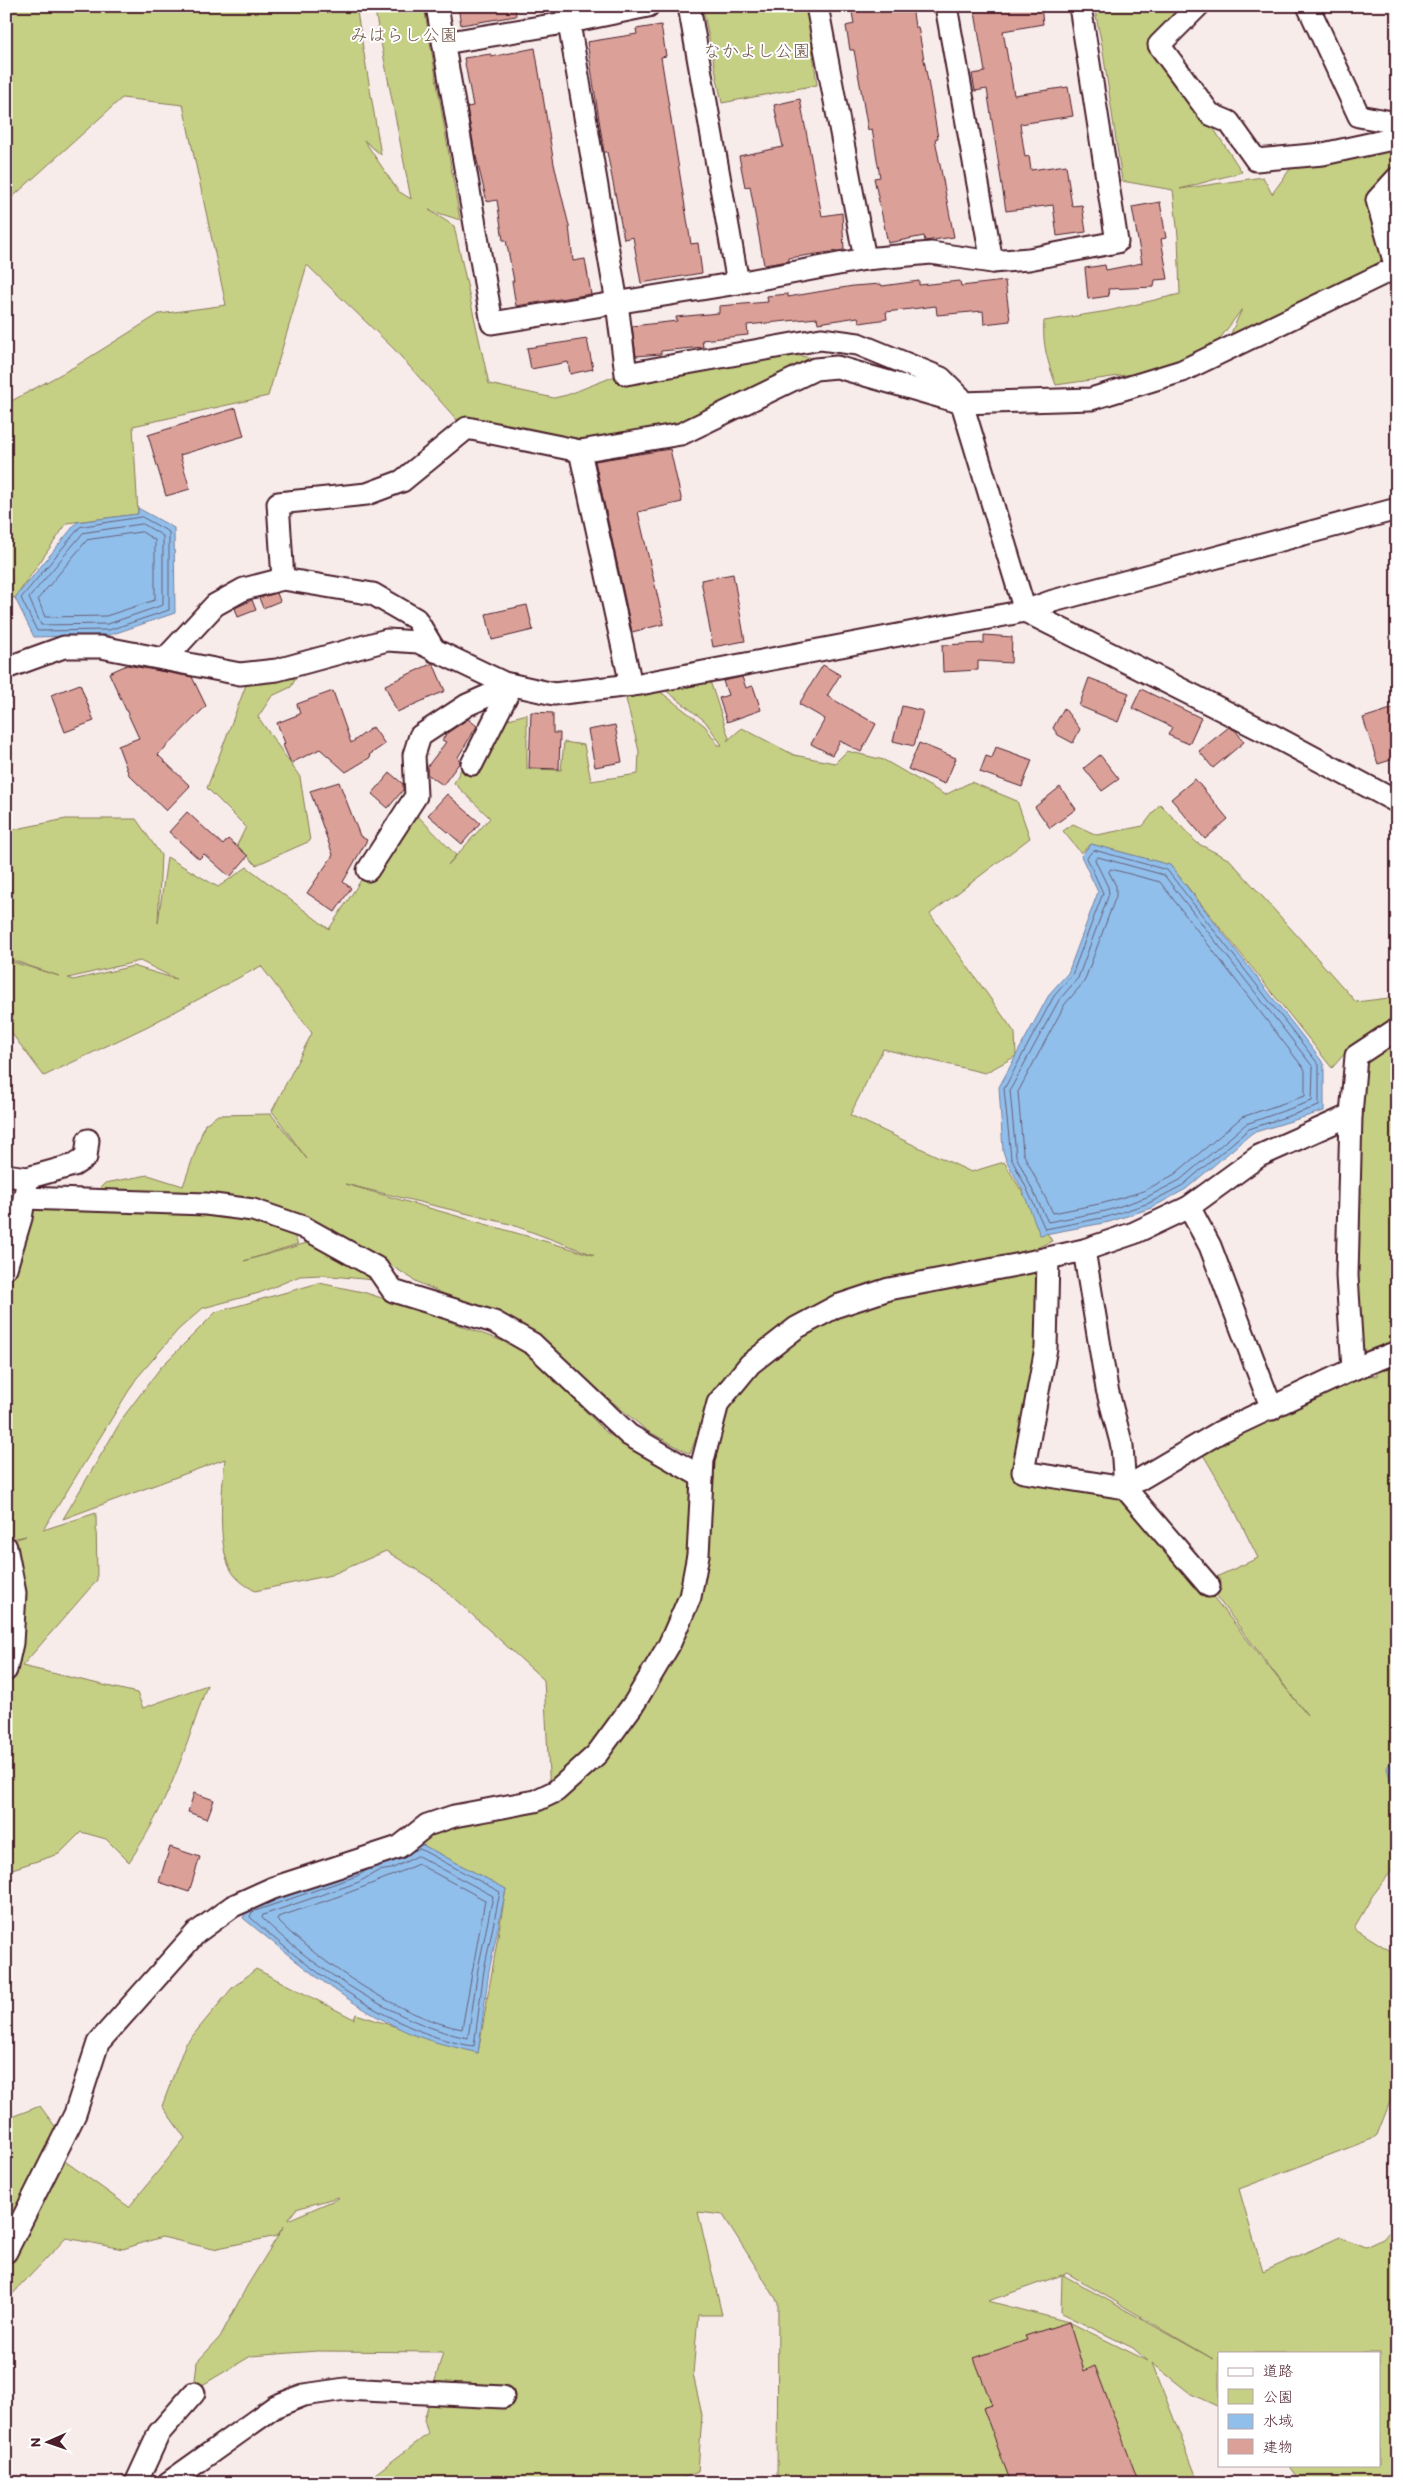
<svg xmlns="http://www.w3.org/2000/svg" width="1403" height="2489" font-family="Itim,'Klee One',sans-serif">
<rect width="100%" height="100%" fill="#f8eceb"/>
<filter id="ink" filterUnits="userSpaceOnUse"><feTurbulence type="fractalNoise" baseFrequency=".02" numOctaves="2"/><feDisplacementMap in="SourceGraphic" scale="10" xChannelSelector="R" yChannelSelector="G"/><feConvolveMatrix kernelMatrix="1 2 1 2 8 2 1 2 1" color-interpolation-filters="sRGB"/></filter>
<g filter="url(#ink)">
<g fill="#c5d084" stroke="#887858" fill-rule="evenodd">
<polygon points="6,6 356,6 381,155 364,140 398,191 411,199 374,6 424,6 460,220 429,210 454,226 489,384 554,398 567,395 623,373 792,355 815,358 789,381 674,431 568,440 488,422 457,420 394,349 307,265 268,396 133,426 138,514 67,523 15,598 6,597 6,404 74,367 159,314 226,305 183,105 122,98 6,203"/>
<polygon points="718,6 807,6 817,85 722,103 703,9"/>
<path d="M1094,6h92l-27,39 83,127 -62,17 83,-12 9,17 21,-29 104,-27v129l-174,84 19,-42 -38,51 -78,15 -70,10c-8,-22 -14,-41 -12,-64l64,-10 72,-17 -2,-58 -5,-46 -51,-9 -20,-136z"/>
<polygon points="296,678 291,687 272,696 258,717 300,777 310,841 256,865 237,845 246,827 207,788 246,685"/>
<path d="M709,678l20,60 -2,3 15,-13 52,27 41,8 12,-12 37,9 61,35 26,-13 46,19 13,37 -100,76 85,119 1,23 -31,17 -102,-24 -33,66 121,57 33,-10 48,79 -65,30 57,-5 -4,94 -25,120 105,14 79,85 108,136 -102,-133 53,-24 -30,-61 -26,-44 152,-78 24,1 -2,-3 -23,-4 3,-313 41,-27v328l-18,14 18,-8v501l-24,31 -19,33 43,27v129l-20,51 -5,4 -133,50 24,83 77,-35 25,10 18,-8 14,-16v260h-108l8,-7 -8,-11h90v-112h-160v54l-28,-13 -39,-31 47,120h-422l1,-181 -55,-87 -25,-3 24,103h-24l-5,59 9,41 -4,57 -26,11h-298l1,-9 53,-40 -4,-14 19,-68 -126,-1 -66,5 -57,34 3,-28 23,-25 27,-51 37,-60 -7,10 -64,13 -51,-12 -39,12 -57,-11 -60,63v-46l49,-101 74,53 56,-69 -23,-32 23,-61 47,-57 24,-19 98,50 2,-5 122,39 28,-164 -87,-46 35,-27 96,-23 -6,-113 -109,-99 -49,-30 -55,24 -76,16c-6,-4 -14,-8 -19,-14 -21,-21 -14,-89 -11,-118l-162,60 61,-103 37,-49 55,-55 103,-29 44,9 47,15 114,42 84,85 94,43 16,-74 101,-99 -63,40 -45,54 -21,56 -44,-24 -119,-100 -108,-47 -54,-34 -77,-26 10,21 -54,17 70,-20 54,30 6,9 -53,-5 -21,1 -41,17 -56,15 -25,22 -42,49 -93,151 53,-17 1,67 -75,86 115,27 6,15 64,-23c-22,65 -39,120 -78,177l-23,-23 -25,-7 -22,22 -53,17v-328l20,-7 -20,4v-272l18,-70 64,2 17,-17 43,-8 35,11 22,-62 13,-9 53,-1 36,45 -35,-48 40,-78 -51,-67 -113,60 -104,50 -38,-50v-66l53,16 -53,-18v-66c5,-12 0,-46 0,-61l60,-12h70l25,36 -3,68 9,-66 51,30 29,-20 82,62 80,-122 47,48 -8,10 42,-47 -36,-35 29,-57 44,-12v55l34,1 3,-28 20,3 7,36 47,-7 1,-23 -13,-52 28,-12 51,39 13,19h4l-17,-24 -41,-32zM140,961l36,18 -43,-13 -60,14 -5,-2zM345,1184l165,40 84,31h-1zM338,2197l1,1 -51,22 8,-11zM1067,2273l146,86 -150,-84zM1062,2275l-1,38 72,35 15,13 -79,-39 -81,-21z"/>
<polygon points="1160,804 1197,843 1230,860 1356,1002 1397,997 1397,1021 1347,1051 1332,1068 1170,865 1091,844 1081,853 1063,831 1073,824 1097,835 1143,826"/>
<polygon points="40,2106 57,2129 6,2249 6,2119"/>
</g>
<g fill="#91bfeb" stroke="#757f9e">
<polygon points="138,508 174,528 175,613 110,635 34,637 15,598 77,522 138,514"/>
<polygon points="1091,844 1170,865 1324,1064 1324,1111 1252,1133 1186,1189 1151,1208 1109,1222 1040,1235 1022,1189 1006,1160 1003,1151 999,1087 1050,993 1068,973 1098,892 1081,856"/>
<polygon points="1397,1751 1397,1787 1391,1782 1387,1768"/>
<path d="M419,1843l87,46 -17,82 -11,82c-21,-6 -45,-10 -66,-19 -63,-27 -116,-73 -169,-116l5,-10 107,-37z"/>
</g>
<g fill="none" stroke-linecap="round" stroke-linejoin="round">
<g stroke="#665f78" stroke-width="1">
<polygon points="142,517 169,532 169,610 109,630 37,631 21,598 80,527"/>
<polygon points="143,524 163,536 163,605 108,624 41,625 29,598 83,533"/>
<polygon points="142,532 155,540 155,600 106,616 45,617 38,599 87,540"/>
<polygon points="1094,850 1167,870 1319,1065 1319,1106 1249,1129 1183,1185 1149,1203 1107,1217 1045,1229 1026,1187 1011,1158 1004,1089 1054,996 1072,975 1103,893 1087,858"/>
<polygon points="1098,857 1164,875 1313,1067 1312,1101 1246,1124 1180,1180 1147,1197 1106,1211 1048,1222 1016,1156 1010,1090 1059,1000 1078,978 1109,894 1108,887 1095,860"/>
<polygon points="1111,869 1160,882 1305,1070 1305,1096 1242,1117 1175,1174 1144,1191 1104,1203 1053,1213 1023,1153 1018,1092 1065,1004 1084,982 1116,896 1116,886 1109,872"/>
<path d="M418,1856l75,40 -15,73 -10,69c-67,-12 -158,-72 -206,-120l1,-3 96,-33 19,-11 13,-2z"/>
<path d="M418,1864l67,36 -23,129c-60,-11 -142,-66 -185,-109l1,-3c48,-16 95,-32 140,-53z"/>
<path d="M369,1869l-12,7 -105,36 -2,5c54,50 150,120 224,129l10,-76 16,-78 -80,-43 -7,2"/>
</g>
</g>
<g fill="#dba199" stroke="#4a1f2b">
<polygon points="458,6 515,6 516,16 461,25"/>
<polygon points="851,6 912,6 915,27 918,27 930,92 938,138 935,139 954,237 925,241 924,236 888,243 874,178 880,177 872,129 868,130 854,50 850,50 846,26 854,24"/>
<polygon points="974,6 1041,6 1043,24 1003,31 1014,95 1068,87 1073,116 1020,124 1025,157 1029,156 1031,170 1066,165 1072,206 1082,205 1086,232 1057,236 1053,205 1006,211 987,89 975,91 972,74 985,72"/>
<polygon points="661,25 666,56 661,57 691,244 698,243 702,273 641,283 633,237 624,239 607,152 604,152 587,42 637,34 636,29"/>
<polygon points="535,48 554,164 569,226 573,261 585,259 591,294 516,306 512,281 514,281 506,240 503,240 497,200 487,202 474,148 467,107 473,106 464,58 491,54 491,57"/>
<polygon points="800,99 822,216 842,213 844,250 789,258 789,261 764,265 750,186 745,187 739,156 783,147 774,105"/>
<polygon points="1160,202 1166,238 1161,239 1168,279 1155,280 1154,287 1108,289 1109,296 1088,299 1085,268 1105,265 1106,270 1142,263 1132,207"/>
<polygon points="919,281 919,285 960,281 961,286 1005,281 1010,321 984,324 983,311 937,315 936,306 886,312 887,319 860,323 858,317 818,323 817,318 747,325 748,335 702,340 703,347 661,351 661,354 636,356 632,326 677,321 676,317 719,313 719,306 768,302 767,296 788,294 788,297 853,286 881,284 882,286"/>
<polygon points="587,339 593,369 570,374 568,362 531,369 527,348"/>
<polygon points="236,408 244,436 180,455 190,489 166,496 148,435"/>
<polygon points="670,449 682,502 638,512 664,624 632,632 595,461"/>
<polygon points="733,574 745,641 713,647 701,580"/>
<polygon points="277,593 280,601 263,608 259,598"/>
<polygon points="252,600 256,610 238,617 235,608"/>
<polygon points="527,605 533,630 492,640 486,614"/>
<polygon points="984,635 1012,637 1011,663 978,661 978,670 943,672 942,645 984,643"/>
<polygon points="433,663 445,691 397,712 385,685"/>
<polygon points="127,665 192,677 206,706 158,755 190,786 166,811 129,775 118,746 139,738 109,673"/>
<polygon points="823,665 840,675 827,696 876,724 861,752 840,741 832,755 811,744 825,719 799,704"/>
<polygon points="742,677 746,688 753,686 761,710 727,722 719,698 728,695 723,681"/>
<polygon points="1089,678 1129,693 1118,722 1079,706"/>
<polygon points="80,684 94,721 65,732 51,695"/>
<polygon points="1141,689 1201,718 1189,744 1168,735 1172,727 1132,708"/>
<polygon points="333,691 351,743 373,727 385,744 369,755 371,757 346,772 320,749 291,763 283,745 285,743 277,723 300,714 297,704"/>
<polygon points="902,706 923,711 914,746 893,741"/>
<polygon points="1397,707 1397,758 1378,764 1363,718"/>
<polygon points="1064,708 1080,729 1073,743 1058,735 1053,728"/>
<polygon points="531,712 553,713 553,733 560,733 559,769 529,768"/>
<polygon points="468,719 477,726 458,757 460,762 443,785 427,774 427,767 446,742 442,740 447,733"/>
<polygon points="615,725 622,762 595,767 588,730"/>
<polygon points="1229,727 1236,731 1244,742 1213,768 1199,751"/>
<polygon points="919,743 956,758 945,784 908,769"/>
<polygon points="996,747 1032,760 1022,787 980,772 986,756 992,758"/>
<polygon points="1100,755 1119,779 1102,791 1084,768"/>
<polygon points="390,773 403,784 403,790 388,808 372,794"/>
<polygon points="1195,779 1228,819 1205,839 1171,799"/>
<polygon points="339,782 360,836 367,840 343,882 351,888 335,912 307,893 333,855 310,791"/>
<polygon points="1060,787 1076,809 1050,828 1035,807"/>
<polygon points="447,794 480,823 462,844 428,815"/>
<polygon points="187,812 223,845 228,839 248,856 230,877 204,854 199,859 169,832"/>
<polygon points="194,1793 214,1800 207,1819 188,1812"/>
<polygon points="170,1847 200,1857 189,1892 159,1882"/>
<polygon points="1069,2322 1084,2371 1095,2366 1139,2483 1011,2483 983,2408 992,2405 974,2358 1027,2340 1025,2336"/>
</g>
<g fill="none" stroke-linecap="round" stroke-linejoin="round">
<defs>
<g id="minor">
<polyline points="437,6 492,323 738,283 865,259 931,253 992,262 1029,259 1117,242 1080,6"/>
<polyline points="566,6 617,303 626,374 821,339 858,344 941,378 960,397 1025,611 1270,734 1397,802"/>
<polyline points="689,6 738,283"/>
<polyline points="817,6 865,259"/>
<polyline points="946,6 992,262"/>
<polyline points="1198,6 1159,45 1210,114 1229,122 1256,160 1323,154 1397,138"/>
<polyline points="1308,6 1359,116 1397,123"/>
<polyline points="444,43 570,22 648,6"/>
<polyline points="1396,268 1377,200 1397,178"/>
<polyline points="580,451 631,685"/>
<polyline points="435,651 416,619 373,594 283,579 278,503 367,494 402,481 467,428 580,451 681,434 815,369 837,367 962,403 1091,399 1182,371 1397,267"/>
<polyline points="165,659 215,605 244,589 283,579"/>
<polyline points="6,668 64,647 101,647 240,674 277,670 387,640 418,642 504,683 554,694 640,684 1025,611 1053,601 1397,509"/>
<polyline points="472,764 512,685"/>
<polyline points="368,870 416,796 414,755 420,736 467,705 512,685"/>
<polyline points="6,1175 27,1178 74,1165 86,1157 88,1140"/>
<polyline points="24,1198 206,1204 253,1210 303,1227 377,1268 393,1291 494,1322 533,1344 629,1435 702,1477"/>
<polyline points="1189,1207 1210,1246 1272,1409"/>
<polyline points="1084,1250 1107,1389 1122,1446 1125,1488 1209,1586"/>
<polyline points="1048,1258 1046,1348 1023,1472 1125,1488 1220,1432 1353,1369 1347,1276 1351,1115 1356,1056 1397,1029"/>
<polyline points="6,1268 21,1218 27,1183"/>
<polyline points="1353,1369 1397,1352"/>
<polyline points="6,1547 15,1593 12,1643 6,1670"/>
<polyline points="6,2252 75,2114 98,2043 196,1933 233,1906 273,1888 399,1847 427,1825 454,1816 535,1801 556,1791 597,1754 635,1702 669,1645 690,1597 698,1555 703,1460 718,1403 750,1364 796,1328 837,1306 889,1289 1021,1264 1084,1250 1134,1233 1189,1207 1259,1156 1351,1115"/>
<polyline points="136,2483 159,2433 194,2393"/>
<polyline points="168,2483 276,2406 304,2395 345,2389 503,2397"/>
</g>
</defs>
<use href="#minor" stroke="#4a1f2b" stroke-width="25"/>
<use href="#minor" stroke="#fff" stroke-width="21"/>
</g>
</g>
<g text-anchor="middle" stroke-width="4" stroke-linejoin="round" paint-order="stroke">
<g font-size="18" fill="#6f5446" stroke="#fff">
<text x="404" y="41">みはらし公園</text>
<text x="757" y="57">なかよし公園</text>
</g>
</g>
<rect width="1403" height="2489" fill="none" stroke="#fff" stroke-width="25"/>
<rect x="12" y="12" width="1378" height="2464" fill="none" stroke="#4a1f2b" stroke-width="2" filter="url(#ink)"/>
<rect x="1218" y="2352" width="162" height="115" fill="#ffffff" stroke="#b7a5aa"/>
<rect x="1228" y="2368" width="25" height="8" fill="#ffffff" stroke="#b7a5aa"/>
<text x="1263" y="2376" font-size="15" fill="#4a1f2b">道路</text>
<rect x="1228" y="2389" width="25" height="15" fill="#c5d084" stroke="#b7a5aa"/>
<text x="1263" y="2402" font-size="15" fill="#4a1f2b">公園</text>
<rect x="1228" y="2414" width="25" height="15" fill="#91bfeb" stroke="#b7a5aa"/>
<text x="1263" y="2426" font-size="15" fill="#4a1f2b">水域</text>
<rect x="1228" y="2439" width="25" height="15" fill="#dba199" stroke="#b7a5aa"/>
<text x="1263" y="2452" font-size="15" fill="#4a1f2b">建物</text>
<g transform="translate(48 2442) rotate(268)" stroke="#ffffff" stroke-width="4" paint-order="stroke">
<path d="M0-4L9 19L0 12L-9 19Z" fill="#4a1f2b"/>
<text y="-8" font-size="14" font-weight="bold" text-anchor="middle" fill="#4a1f2b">N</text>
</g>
</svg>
